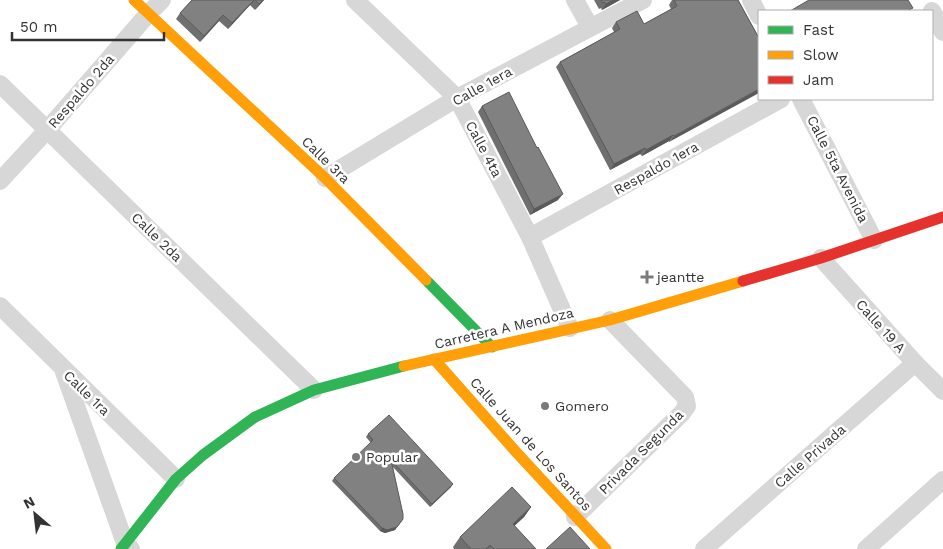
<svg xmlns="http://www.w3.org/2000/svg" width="943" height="549" font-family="'Work Sans',sans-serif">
<rect width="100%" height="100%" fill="#fff"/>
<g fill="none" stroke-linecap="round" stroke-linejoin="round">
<g stroke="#d7d7d7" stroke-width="18">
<polyline points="355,0 457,98 530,237 570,328"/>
<polyline points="575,0 590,27"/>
<polyline points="751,0 759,16"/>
<polyline points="932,11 943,32"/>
<polyline points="0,84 314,390"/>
<polyline points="801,99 874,240"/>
<polyline points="325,178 457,98 643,0"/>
<polyline points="0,181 48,129 148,14 162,0"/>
<polyline points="530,237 781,99"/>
<polyline points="821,258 915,363 943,391"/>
<polyline points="0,306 176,479"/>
<polyline points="64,372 125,543 131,549"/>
<polyline points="575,517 682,413 687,406 685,397 610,320"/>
<polyline points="704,549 915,363"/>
<polyline points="866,549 943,480"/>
</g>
<g stroke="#30b455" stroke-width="11">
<polyline points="426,280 492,347"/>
<polyline points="121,549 176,479 203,455 255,417 314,390 404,366"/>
</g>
<g stroke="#ff9f0a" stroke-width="11">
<polyline points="134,0 325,178 426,280"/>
<polyline points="434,359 517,453 606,549"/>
<polyline points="404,366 610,320 743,281"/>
</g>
<polyline stroke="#e5322d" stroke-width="11" points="743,281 821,258 943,217"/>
</g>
<g fill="#6f6f6f">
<polygon points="192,0 264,0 255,10 250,5 228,29 219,21 200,42 176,19 180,13"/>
<polygon points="594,0 620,0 602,10 601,8 599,9"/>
<polygon points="672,0 738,0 759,38 669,142 669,141 642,156 640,154 610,170 556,67 560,62 614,32 612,28 616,22 644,24 671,9 669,5"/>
<polygon points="482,106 537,148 558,200 530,215 478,112"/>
<polygon points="368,434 451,487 430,507 393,467 403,519 395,530 385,533 380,531 332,481 334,478 371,443 366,437"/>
<polygon points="531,507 524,517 514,526 536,549 454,549 453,547 460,537"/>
</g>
<g fill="#5a5a5a">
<polygon points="254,0 250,5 228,29 232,23"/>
<polygon points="263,0 264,0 255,10 259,4"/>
<polygon points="613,0 620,0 602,10 606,4"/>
<polygon points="223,15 219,21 200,42 204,36"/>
<polygon points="759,89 759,93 669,142 674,136"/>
<polygon points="673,135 669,141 642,156 646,150"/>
<polygon points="645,148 640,154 610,170 614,164"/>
<polygon points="563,194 558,200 530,215 534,209"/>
<polygon points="453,484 451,487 430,507 432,504"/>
<polygon points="531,507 524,517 506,534 513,524"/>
<polygon points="397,527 395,530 385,533 380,531 382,528"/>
</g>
<g fill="#818181" stroke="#5a5a5a">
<polygon points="192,0 254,0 232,23 223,15 204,36 180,13"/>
<polygon points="255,0 263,0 259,4"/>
<polygon points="601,0 613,0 606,4 605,2 603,3"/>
<polygon points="674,0 738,0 759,38 759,89 674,136 673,135 646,150 645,148 614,164 560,62 620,29 616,22 637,11 644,24 677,6"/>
<polygon points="809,0 908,0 913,8 907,11 790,11"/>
<polygon points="509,92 537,148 538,147 563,194 534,209 482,106"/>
<polygon points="389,415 453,484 432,504 391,460 403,514 403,519 397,527 387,530 382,528 334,478 373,440 368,434"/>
<polygon points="512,487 531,507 513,524 536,549 494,549 490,545 486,549 471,549 460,537"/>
<polygon points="570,527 590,549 546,549"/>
</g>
<g fill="#7a7a7a" stroke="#fff" stroke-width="2">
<path d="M644.5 269.5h5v5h5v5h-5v5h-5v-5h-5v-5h5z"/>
<circle cx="545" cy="406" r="5"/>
<circle cx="356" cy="457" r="5"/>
</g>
<g text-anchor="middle" stroke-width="5" stroke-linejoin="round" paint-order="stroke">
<g font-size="14" fill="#333" stroke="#fff">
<text transform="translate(482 86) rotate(-29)" y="5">Calle 1era</text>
<text transform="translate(81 91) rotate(-49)" y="5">Respaldo 2da</text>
<text transform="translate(484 149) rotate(62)" y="5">Calle 4ta</text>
<text transform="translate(326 160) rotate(44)" y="5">Calle 3ra</text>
<text transform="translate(656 168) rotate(-29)" y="5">Respaldo 1era</text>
<text transform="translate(838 169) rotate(63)" y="5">Calle 5ta Avenida</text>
<text transform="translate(157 237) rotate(44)" y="5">Calle 2da</text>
<text transform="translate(881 326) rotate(48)" y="5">Calle 19 A</text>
<text transform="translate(504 328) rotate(-13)" y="5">Carretera A Mendoza</text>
<text transform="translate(87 393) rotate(44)" y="5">Calle 1ra</text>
<text transform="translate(531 444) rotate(48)" y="5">Calle Juan de Los Santos</text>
<text transform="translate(641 452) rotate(-45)" y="5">Privada Segunda</text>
<text transform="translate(810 456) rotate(-41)" y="5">Calle Privada</text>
</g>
<g font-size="14" fill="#333" stroke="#fff" text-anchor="start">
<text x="657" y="282">jeantte</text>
<text x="555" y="411">Gomero</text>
<text x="366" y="462">Popular</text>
</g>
</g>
<rect x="758" y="10" width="175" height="90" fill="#ffffff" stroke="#adadad"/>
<rect x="768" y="26" width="25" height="8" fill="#30b455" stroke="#adadad"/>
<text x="803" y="35" font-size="15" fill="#333333">Fast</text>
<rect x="768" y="51" width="25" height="8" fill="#ff9f0a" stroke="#adadad"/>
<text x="803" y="60" font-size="15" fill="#333333">Slow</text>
<rect x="768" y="76" width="25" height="8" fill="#e5322d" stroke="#adadad"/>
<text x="803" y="85" font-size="15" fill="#333333">Jam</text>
<g transform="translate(35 514) rotate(332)" stroke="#ffffff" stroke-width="4" paint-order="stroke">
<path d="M0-4L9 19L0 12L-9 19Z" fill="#333333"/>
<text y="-8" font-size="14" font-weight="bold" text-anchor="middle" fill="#333333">N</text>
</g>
<path d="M12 32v8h152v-8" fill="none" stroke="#333333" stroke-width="2.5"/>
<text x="20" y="32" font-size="15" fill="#333333" stroke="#ffffff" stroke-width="4" paint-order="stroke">50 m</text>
</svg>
